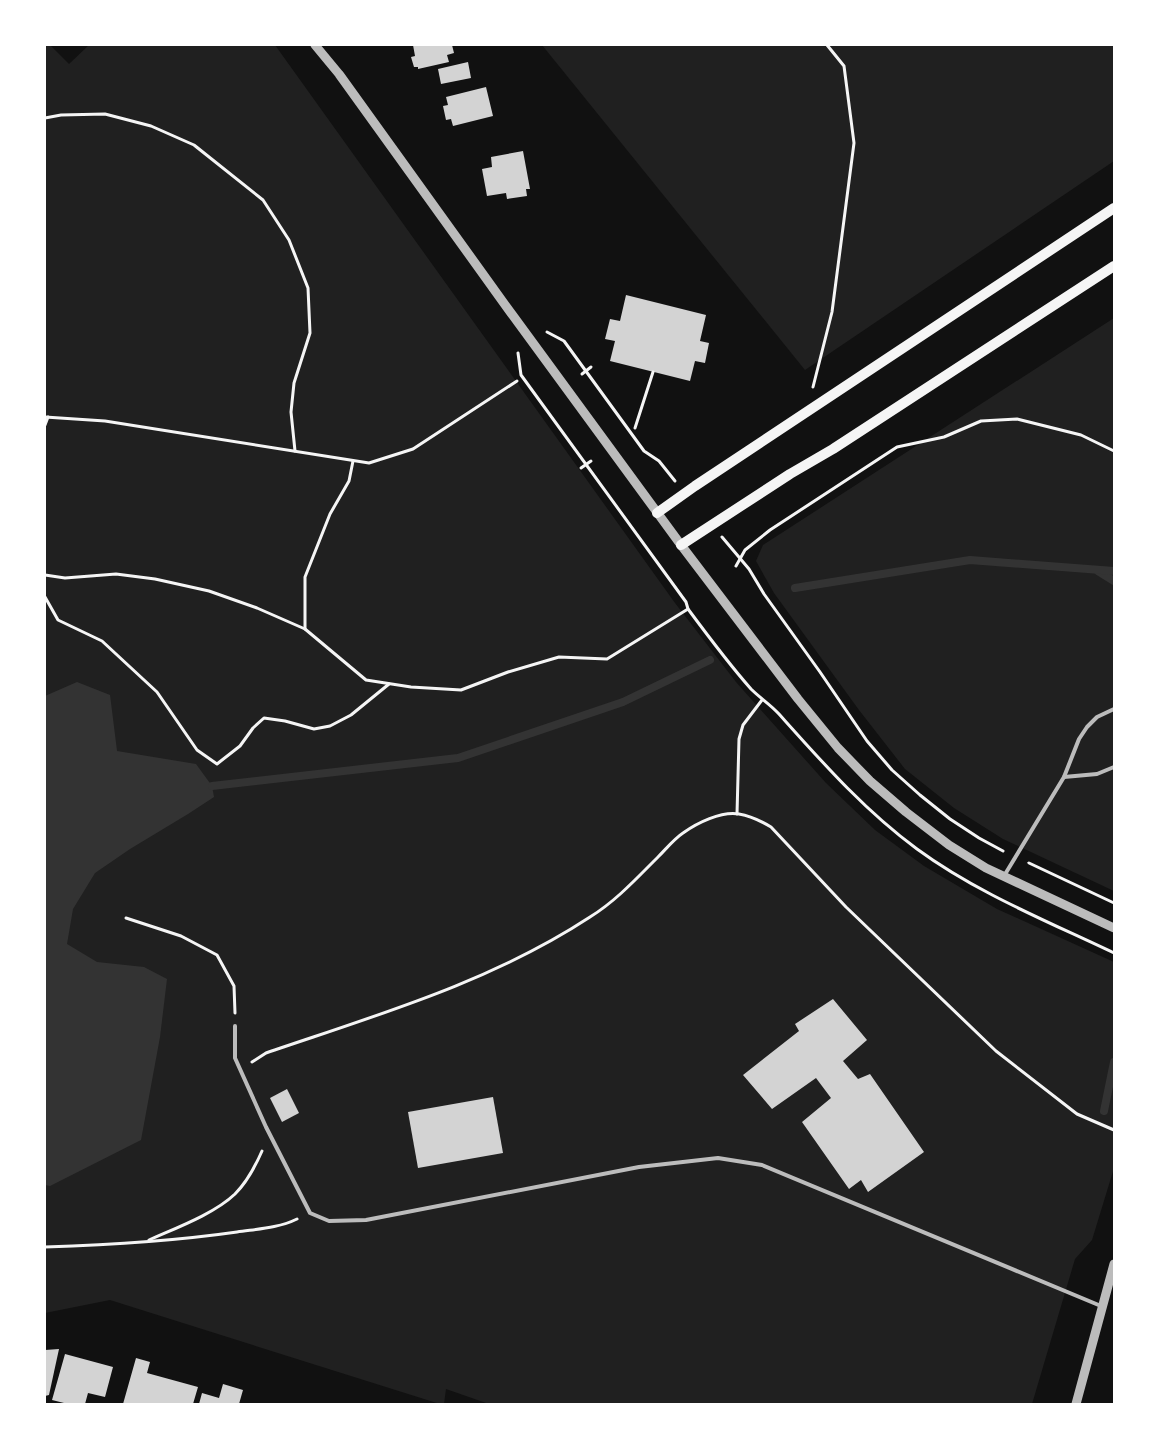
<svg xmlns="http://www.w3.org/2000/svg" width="1159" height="1449" font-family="Karla,sans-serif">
<rect width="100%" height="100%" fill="#111"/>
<g fill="#202020">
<polygon points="45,45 50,45 69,64 89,45 275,45 675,603 736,682 826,783 875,830 924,866 997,909 1114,962 1114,1168 1092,1240 1075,1259 1032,1404 489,1404 446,1389 444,1404 440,1404 110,1300 45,1313"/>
<polygon points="542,45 1114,45 1114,161 805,370"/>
<polygon points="1114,318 1114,891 1003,839 954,808 905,769 859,710 774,593 756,561 763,545"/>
</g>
<polygon fill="#333" points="77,682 110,695 117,751 196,764 212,786 214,797 188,814 130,849 95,873 73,909 67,944 97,962 144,967 167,979 160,1037 141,1140 50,1186 45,1185 45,696"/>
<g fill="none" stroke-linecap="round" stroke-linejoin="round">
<g stroke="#333" stroke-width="8">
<polyline points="1098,571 1114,581"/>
<polyline points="795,588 970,560 1114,571"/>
<polyline points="212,786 458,758 623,702 710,660"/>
<polyline points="1104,1111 1114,1062"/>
</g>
</g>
<g fill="#d3d3d3">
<polygon points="413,45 452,45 454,53 447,55 449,62 418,69 418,67 414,67 411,57 415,56"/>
<polygon points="468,62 471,78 441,84 438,69"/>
<polygon points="486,87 493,116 453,126 451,119 446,120 443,106 448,105 446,97"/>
<polygon points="523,151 530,189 526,189 527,196 507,199 506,193 487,196 482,169 492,167 491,157"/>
<polygon points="626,295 706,315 700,341 709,343 705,363 695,361 690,381 610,361 615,341 605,339 610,319 620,321"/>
<polygon points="833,999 867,1040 843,1061 858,1079 870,1074 924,1152 868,1192 861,1180 849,1189 802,1122 831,1098 816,1078 772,1109 743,1075 799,1031 795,1024"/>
<polygon points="287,1089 299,1113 282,1122 270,1098"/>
<polygon points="493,1097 503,1153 418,1168 408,1112"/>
<polygon points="59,1349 49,1395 45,1396 45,1350"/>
<polygon points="65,1354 113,1367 105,1397 88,1393 85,1404 68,1404 52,1400"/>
<polygon points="136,1358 150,1362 147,1373 198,1387 193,1404 123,1404"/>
<polygon points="223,1384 243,1390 239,1404 199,1404 202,1393 219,1398"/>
</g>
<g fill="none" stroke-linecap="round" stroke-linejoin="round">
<g stroke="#f5f5f5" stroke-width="3">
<polyline points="45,118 61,115 105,114 151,126 194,145 263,200 289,240 308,288 310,333 294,383 291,412 295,451"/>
<polyline points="547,332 564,341 644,451 659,461 675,481"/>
<path d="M518,353l3,22 165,227 2,7c20,27 40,54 63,80 9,9 20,16 28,25 43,48 85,96 138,135 60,44 130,72 197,104"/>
<polyline points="582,374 591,367"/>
<polyline points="813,387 832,312 854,143 844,66 827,45"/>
<polyline points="45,417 105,421 369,463 413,449 517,381"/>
<polyline points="45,425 48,417"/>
<polyline points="635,428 653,372"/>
<polyline points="581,468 591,461"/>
<polyline points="722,537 749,569 764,594 820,672 867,741 892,770 920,795 950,819 979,838 1003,851"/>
<polyline points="736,566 745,550 770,530 897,447 944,437 981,421 1017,419 1081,435 1114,451"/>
<polyline points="45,575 65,578 116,574 155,579 209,591 257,608 305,629 366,680 411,687 461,690 508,672 559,657 607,659 688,609"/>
<polyline points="45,597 58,620 102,641 157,692 197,750 217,764 240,746 253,728 264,718 285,721 314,729 330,726 351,715 389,684"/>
<polyline points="305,629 305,577 330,514 349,481 353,461"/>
<polyline points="737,814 739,739 743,725 762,700"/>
<polyline points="1029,863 1114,903"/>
<polyline points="126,918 181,936 217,955 234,986 235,1013"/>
<path d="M252,1062l14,-9c111,-38 225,-71 324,-136 26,-16 47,-39 68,-60 8,-8 16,-18 25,-24 14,-10 38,-22 56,-19 12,2 22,7 32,13l75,80 150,144 81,63 37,16"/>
<path d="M149,1240c27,-12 65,-26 86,-46 12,-12 20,-27 27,-43"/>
<path d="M45,1247c64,-2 129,-6 192,-15 20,-3 42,-4 60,-13"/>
</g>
<g stroke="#bcbcbc" stroke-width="4">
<polyline points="1064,777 1097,774 1114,767"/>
<polyline points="1004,876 1064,777 1079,739 1087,727 1097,717 1114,709"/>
<polyline points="235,1026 235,1058 266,1127 310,1213 329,1221 366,1220 639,1167 718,1158 762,1165 1101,1306"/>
</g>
<g stroke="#bcbcbc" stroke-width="9">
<polyline points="315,45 339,74 511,313 681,545 798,699 838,748 870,781 906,812 949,845 986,868 1114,928"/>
<polyline points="1076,1404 1114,1264"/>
</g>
<g stroke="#f5f5f5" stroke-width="10">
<polyline points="657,513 695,486 1114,208"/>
<polyline points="681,545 790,474 833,449 1114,266"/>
</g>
</g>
<rect width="1159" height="1449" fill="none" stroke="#ffffff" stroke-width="92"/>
</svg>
